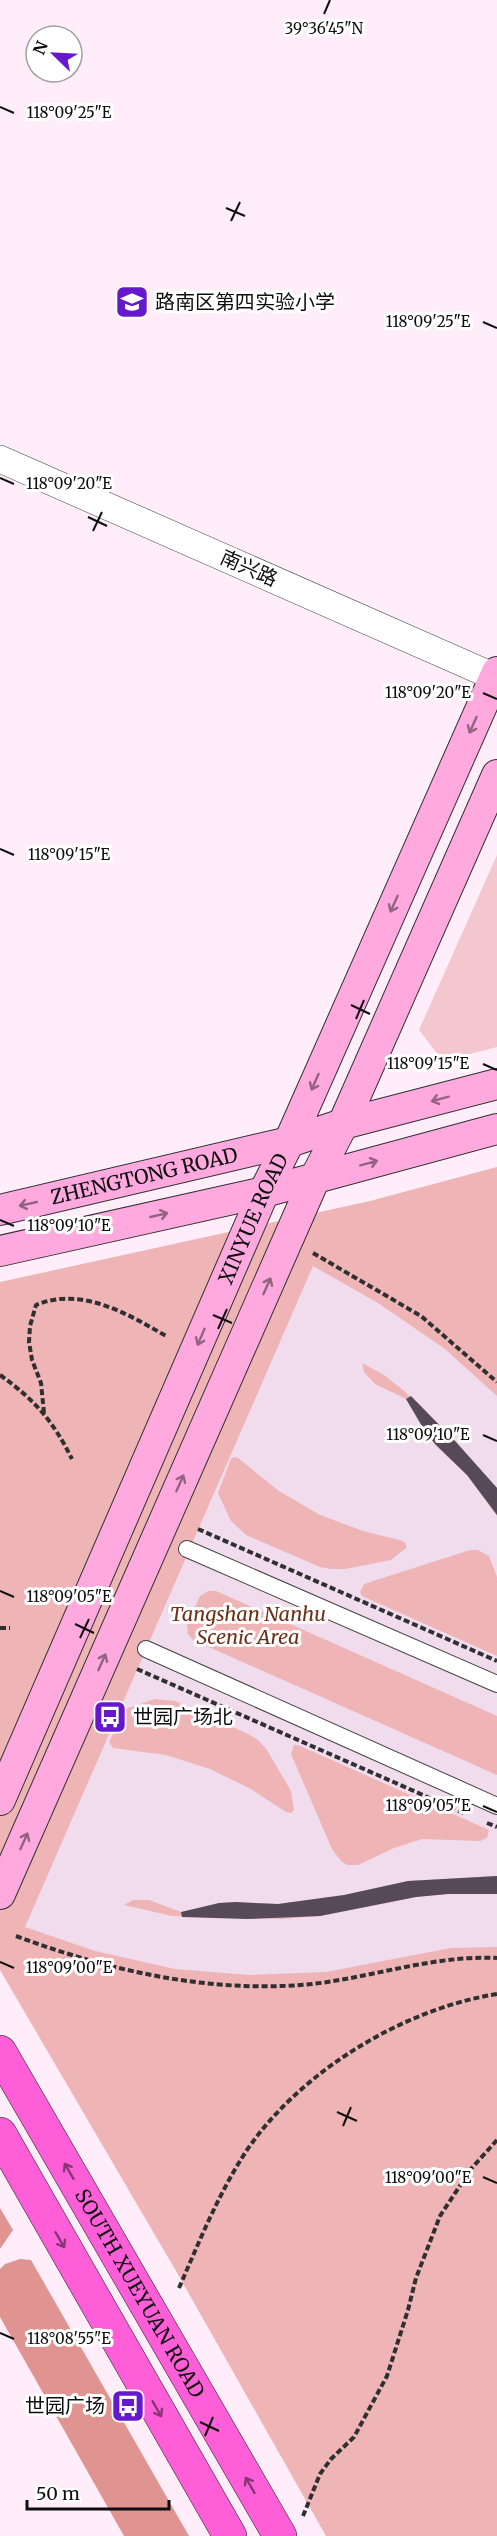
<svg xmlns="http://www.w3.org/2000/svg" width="497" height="2536" font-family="Merriweather,'Noto Sans SC',serif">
<rect width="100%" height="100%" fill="#ffeefa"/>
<polygon fill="#eeb4b6" points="497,1167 497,2536 326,2536 176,2271 0,1970 0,1282 370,1201"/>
<g fill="#e09491">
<polygon points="0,2208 13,2230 0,2249"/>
<polygon points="20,2259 31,2260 189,2536 124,2536 0,2317 0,2269 5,2264"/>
</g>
<polygon fill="#f4c6ce" points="497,855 497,1047 443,1061 419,1030"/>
<path fill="#f0dcec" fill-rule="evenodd" d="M313,1266l65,37 67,46 52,47v92l-41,-46 -53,-52 -19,-15 -22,-12 2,9 11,12 31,15 29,46 32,30 30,41v61l-8,-21 -11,-6h-8l-106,34 -4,8 2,4 135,60v60l-281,-125h-8l-8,5 -13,29 1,9 5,6 304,135v101l-89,5 -64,14 -66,9 -43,-2 -54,10 -32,-12h-16l-9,5 48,11 110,3 38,-3 96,-19 32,-3h49v53l-46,1 -125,24 -77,3 -74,-6 -80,-18 -70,-24zM234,1457l4,1 41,33 41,24 43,16 40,10 3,3v4l-15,12 -46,9h-14l-11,-2 -74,-32 -15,-14 -13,-28 13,-34zM155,1699l20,2 73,33 10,6 9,10 24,41 3,19 -3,3 -5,-1 -35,-23 -41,-20 -44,-14 -53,-7 -4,-6 16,-33zM294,1745h4l191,85 -2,8 -7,3 -58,-2 -28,9 -36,17h-10l-6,-3 -10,-13 -41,-95z"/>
<g fill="#564958">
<polygon points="411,1396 456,1442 497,1488 497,1515 467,1475 436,1445 426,1433 406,1399"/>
<polygon points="497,1876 497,1894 448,1894 416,1897 320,1916 247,1919 182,1917 181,1912 219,1903 235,1902 278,1904 344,1895 408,1881"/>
</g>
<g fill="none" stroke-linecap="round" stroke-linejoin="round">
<defs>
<g id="pedestrian">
<polyline points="187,1549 497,1684"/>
<polyline points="146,1649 497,1806"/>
</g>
<polyline id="tertiary" points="0,459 497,678"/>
<g id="secondary">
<path id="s1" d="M0,1210l289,-68 54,-18 154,-40"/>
<polyline points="0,1251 264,1192 497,1129"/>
<path id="s2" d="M0,1800l264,-608 25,-50 208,-470"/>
<polyline points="0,1894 315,1178 343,1124 497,775"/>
</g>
<g id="primary">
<path id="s3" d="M0,2052l280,484"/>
<polyline points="0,2134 230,2536"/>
</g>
</defs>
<use href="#pedestrian" stroke="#414141" stroke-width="18"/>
<use href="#tertiary" stroke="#414141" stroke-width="28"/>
<use href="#secondary" stroke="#303030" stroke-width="32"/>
<use href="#primary" stroke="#1f1f1f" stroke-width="34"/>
<g stroke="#303030" stroke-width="4" stroke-dasharray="6 3" stroke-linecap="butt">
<polyline points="313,1253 421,1316 497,1382"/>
<path d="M0,1375c35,25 53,46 72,84"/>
<path d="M44,1413l-3,-30 -9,-23 -3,-18 1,-16 6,-21c45,-19 92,9 130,31"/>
<polyline points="198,1529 497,1661"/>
<polyline points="0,1628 10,1628"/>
<polyline points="137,1669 466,1814"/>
<polyline points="487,1823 497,1827"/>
<path d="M16,1936c94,35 195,58 296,48 62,-7 122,-29 185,-26"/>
<path d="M179,2288c20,-46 39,-93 66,-135 53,-80 157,-144 252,-159"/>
<polyline points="303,2516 320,2474 331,2459 354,2437 387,2376 408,2310 416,2278 440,2216 471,2169 497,2140"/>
</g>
<use href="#pedestrian" stroke="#fff" stroke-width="16"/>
<use href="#tertiary" stroke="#fff" stroke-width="27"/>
<use href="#secondary" stroke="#ffa9df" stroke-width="30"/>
<use href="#primary" stroke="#ff5ed9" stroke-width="33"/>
</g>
<defs><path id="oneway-shaft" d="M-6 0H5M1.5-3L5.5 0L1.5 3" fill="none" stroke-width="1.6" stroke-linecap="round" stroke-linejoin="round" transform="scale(1.5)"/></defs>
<g stroke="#936381">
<use href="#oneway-shaft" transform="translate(473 725) rotate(114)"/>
<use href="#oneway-shaft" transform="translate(394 904) rotate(114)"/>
<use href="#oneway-shaft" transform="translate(315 1082) rotate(114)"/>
<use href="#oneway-shaft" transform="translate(440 1099) rotate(165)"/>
<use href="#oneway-shaft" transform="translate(369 1163) rotate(-15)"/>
<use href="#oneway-shaft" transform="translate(28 1204) rotate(167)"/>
<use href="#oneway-shaft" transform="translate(159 1215) rotate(-13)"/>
<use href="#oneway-shaft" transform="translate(267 1286) rotate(-66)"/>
<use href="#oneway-shaft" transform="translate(201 1337) rotate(113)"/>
<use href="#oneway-shaft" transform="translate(180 1483) rotate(-66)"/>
<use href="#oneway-shaft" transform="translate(102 1662) rotate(-66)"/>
<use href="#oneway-shaft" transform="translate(24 1841) rotate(-66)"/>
</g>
<g stroke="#863674">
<use href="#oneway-shaft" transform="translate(69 2171) rotate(-120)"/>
<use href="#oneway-shaft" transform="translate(60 2240) rotate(60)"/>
<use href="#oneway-shaft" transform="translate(157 2409) rotate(60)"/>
<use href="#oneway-shaft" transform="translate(250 2485) rotate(-120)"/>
</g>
<path fill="none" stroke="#0e0e0e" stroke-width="2" d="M324,14l6,-14M0,107l14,6M226,208l19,8M231,221l9,-19M483,322l14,6M0,478l14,6M88,517l19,9M93,531l9,-19M483,693l14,6M0,849l14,6M351,1005l19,9M356,1019l8,-19M483,1064l14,6M0,1220l14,6M213,1315l19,8M218,1329l9,-20M483,1435l14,6M0,1591l14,6M75,1624l19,9M80,1638l9,-19M483,1806l14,6M0,1962l14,6M337,2112l20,9M343,2126l8,-19M483,2177l14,6M0,2333l14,6M200,2422l19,9M205,2436l8,-19"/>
<defs>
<symbol id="school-square" viewBox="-11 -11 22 22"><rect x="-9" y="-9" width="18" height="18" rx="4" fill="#6618cc" stroke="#fff"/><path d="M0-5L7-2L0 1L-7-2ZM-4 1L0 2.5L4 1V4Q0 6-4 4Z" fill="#fff"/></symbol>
<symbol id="bus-square" viewBox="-11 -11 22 22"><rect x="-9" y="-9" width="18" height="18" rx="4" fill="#6618cc" stroke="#fff"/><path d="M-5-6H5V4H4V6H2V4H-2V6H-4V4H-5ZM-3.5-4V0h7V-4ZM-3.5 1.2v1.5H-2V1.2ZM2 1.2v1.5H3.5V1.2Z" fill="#fff"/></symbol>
</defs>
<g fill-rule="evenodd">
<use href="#school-square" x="113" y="283" width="38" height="38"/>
<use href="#bus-square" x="91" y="1698" width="38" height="38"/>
<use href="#bus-square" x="109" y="2387" width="38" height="38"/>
</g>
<g text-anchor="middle" stroke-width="6" stroke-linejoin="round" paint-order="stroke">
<g font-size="20" fill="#0e0e0e" stroke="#fff" text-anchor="start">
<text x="155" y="309">路南区第四实验小学</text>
<text x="133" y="1724">世园广场北</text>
<text x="105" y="2413" text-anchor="end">世园广场</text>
</g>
<g font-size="20" fill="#0e0e0e" stroke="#fff">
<text transform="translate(249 568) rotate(24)" y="7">南兴路</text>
<text dy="7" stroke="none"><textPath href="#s1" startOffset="148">ZHENGTONG ROAD</textPath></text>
<text dy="7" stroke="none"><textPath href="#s2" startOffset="634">XINYUE ROAD</textPath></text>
<text dy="7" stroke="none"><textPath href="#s3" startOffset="279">SOUTH XUEYUAN ROAD</textPath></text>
</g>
<g font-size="20" font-style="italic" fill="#6c2f17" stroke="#fff">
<text x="248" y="1621">Tangshan Nanhu<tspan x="248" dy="23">Scenic Area</tspan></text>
</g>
</g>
<g font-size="15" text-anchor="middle" fill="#0e0e0e" stroke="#fff" stroke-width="6" stroke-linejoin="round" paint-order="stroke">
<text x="324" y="34">39°36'45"N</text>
<text x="69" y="118">118°09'25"E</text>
<text x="428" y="327">118°09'25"E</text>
<text x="69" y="489">118°09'20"E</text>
<text x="428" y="698">118°09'20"E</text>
<text x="69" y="860">118°09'15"E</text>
<text x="428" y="1069">118°09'15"E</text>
<text x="69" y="1231">118°09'10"E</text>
<text x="428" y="1440">118°09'10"E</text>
<text x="69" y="1602">118°09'05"E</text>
<text x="428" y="1811">118°09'05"E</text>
<text x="69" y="1973">118°09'00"E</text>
<text x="428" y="2183">118°09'00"E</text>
<text x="69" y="2344">118°08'55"E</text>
</g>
<g transform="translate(54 54) rotate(294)"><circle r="28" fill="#ffffff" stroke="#9f9f9f" stroke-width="1.5"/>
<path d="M0-4.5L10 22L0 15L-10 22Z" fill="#6618cc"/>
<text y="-9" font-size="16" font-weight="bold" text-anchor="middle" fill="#0e0e0e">N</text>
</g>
<path d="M27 2500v9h142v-9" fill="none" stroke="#0e0e0e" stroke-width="3"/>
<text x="36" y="2500" font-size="18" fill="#0e0e0e" stroke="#ffffff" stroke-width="4.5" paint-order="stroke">50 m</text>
</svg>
